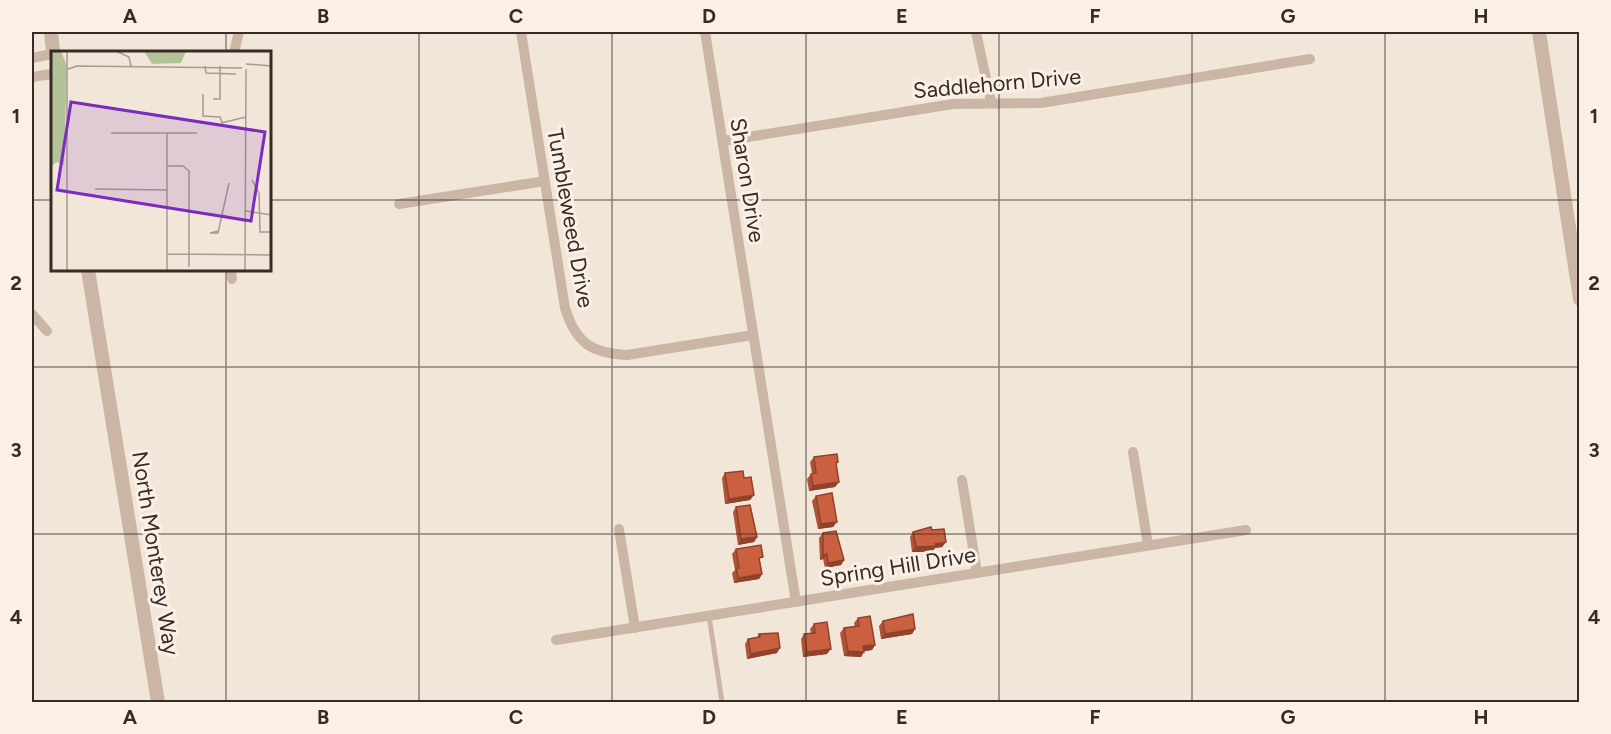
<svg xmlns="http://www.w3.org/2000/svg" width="1611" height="734" font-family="Figtree,sans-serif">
<rect width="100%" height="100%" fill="#f2e6d9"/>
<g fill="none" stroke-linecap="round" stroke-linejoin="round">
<polyline stroke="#cbb6a5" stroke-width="5" points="709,616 722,702"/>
<g stroke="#cbb6a5" stroke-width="10">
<path d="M521,32l44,276c11,35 26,45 62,47l126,-20"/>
<polyline points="705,32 796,602"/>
<polyline points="976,32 991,102"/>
<polyline points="234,52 239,32"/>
<polyline points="32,58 52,54"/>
<polyline points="32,77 52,74"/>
<polyline points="723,141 953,104 1041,103 1310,59"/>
<polyline points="399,204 545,181"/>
<polyline points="231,270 232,279"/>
<polyline points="32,314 47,331"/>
<polyline points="1133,452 1148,545"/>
<polyline points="962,480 977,573"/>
<polyline points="619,529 635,628"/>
<polyline points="556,640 1246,530"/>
</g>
<g stroke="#cbb6a5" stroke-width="14">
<polyline points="51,32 53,52"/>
<polyline points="1539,32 1580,299"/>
<polyline points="88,270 158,702"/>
</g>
</g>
<g fill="#ae5336">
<polygon points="814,457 836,465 839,482 835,487 809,491 807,479 811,474 812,474 810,462"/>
<polygon points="725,473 744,478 754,495 750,500 725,504 722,478"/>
<polygon points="816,496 833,527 818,529 812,501"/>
<polygon points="736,507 757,537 754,542 738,545 733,512"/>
<polygon points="932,530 946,542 942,547 935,548 932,552 912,552 910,537 913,532"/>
<polygon points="823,533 844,560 841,565 825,568 823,559 820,560 819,538"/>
<polygon points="736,549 760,562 762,574 759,579 734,583 732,573 735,570 732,554"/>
<polygon points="858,618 875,645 872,650 864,651 861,657 844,656 840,633 844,628 855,627 854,623"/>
<polygon points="883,621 915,629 912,634 881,639 879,626"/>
<polygon points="814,624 827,654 803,657 801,639 804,634 811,633 810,629"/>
<polygon points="759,634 777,653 747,659 745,644 748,639 757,637"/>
</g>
<g fill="#8d432c">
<polygon points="839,482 835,487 809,491 813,486"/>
<polygon points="754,495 750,500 725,504 729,499"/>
<polygon points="837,522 833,527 818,529 821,524"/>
<polygon points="757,537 754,542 738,545 741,539"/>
<polygon points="946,542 942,547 935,548 932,552 912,552 916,547"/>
<polygon points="827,554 823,559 820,560 823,555"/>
<polygon points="844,560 841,565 825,568 828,563"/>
<polygon points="762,574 759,579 734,583 738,578"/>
<polygon points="915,629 912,634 881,639 885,634"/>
<polygon points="875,645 872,650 860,652 863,646"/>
<polygon points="780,648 777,653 747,659 751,654"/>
<polygon points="831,649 827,654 803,657 807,652"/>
<polygon points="848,651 864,652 861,657 844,656"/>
</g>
<g fill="#ca603f" stroke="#8d432c" stroke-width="1.5">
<polygon points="837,454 838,462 836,463 839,482 813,486 811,474 816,473 814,457"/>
<polygon points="743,471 744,478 751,477 754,495 729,499 725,473"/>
<polygon points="832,493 837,522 821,524 816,496"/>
<polygon points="750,505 757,537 741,539 736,507"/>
<polygon points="931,527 932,530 944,529 946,542 935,544 936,546 916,547 913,532"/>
<polygon points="836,531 844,560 828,563 827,554 823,555 823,533"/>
<polygon points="761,545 763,557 759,558 762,574 738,578 736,568 739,568 736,549"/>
<polygon points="913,614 915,629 885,634 883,621"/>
<polygon points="870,616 875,645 863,646 864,652 848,651 844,628 859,626 858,618"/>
<polygon points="827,622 831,649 807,652 804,634 815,633 814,624"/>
<polygon points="778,633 780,648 751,654 748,639 760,637 759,634"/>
</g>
<path fill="none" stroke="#362b26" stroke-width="1.5" stroke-opacity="0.55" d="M226,32v20M419,32v670M612,32v670M806,32v670M999,32v670M1192,32v670M1385,32v670M32,200h20M270,200h1310M226,270v432M32,367h1548M32,534h1548"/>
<g text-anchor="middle" stroke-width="6" stroke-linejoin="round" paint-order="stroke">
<g font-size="22" fill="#362b26" stroke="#faf0e6">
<text transform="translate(997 83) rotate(-5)" y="8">Saddlehorn Drive</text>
<text transform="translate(748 180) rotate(81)" y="8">Sharon Drive</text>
<text transform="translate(571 218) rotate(80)" y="8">Tumbleweed Drive</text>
<text transform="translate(156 553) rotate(81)" y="8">North Monterey Way</text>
<text transform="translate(898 566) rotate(-9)" y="8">Spring Hill Drive</text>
</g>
</g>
<g transform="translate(51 51)">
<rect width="220" height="220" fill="#f2e6d9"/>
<path d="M0,0h10l6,15 -3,99 -7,-3 -6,4zM93,0h42l-5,12 -29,1z" fill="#b4c299"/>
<path fill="none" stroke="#a79b91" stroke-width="1.5" d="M16,0v220M65,0l13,6 2,9M195,13l26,2M154,15l1,7 30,1M17,18l9,-3 165,2M152,43v22l17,1 2,5M162,48h7v-33M170,72l25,-6M60,82h86M116,82v138M116,115h16l6,5v96M201,129l7,13 1,39h12M44,138l72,1M195,160l26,4M171,164l23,6M167,180l-8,2h8l11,-50M116,203l105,1M194,220l1,-202"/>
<path fill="#7b2cbf" fill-opacity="0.15" stroke="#7b2cbf" stroke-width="3" d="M20,51l194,30 -14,89 -194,-31z"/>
<rect width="220" height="220" fill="none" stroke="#362b26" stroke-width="3"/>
</g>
<rect width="1611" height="734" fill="none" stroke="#faf0e6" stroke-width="66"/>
<rect x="33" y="33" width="1545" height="668" fill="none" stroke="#362b26" stroke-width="2"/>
<g font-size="20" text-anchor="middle" font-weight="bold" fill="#362b26">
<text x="130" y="23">A</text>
<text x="323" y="23">B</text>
<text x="516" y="23">C</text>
<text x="709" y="23">D</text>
<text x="902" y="23">E</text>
<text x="1095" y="23">F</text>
<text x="1288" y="23">G</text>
<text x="1481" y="23">H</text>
<text x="16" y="123">1</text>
<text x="1594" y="123">1</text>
<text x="16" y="290">2</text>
<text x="1594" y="290">2</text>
<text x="16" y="457">3</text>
<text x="1594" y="457">3</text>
<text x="16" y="624">4</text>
<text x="1594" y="624">4</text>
<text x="130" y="724">A</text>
<text x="323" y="724">B</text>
<text x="516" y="724">C</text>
<text x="709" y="724">D</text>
<text x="902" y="724">E</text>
<text x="1095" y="724">F</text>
<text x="1288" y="724">G</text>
<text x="1481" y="724">H</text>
</g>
</svg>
